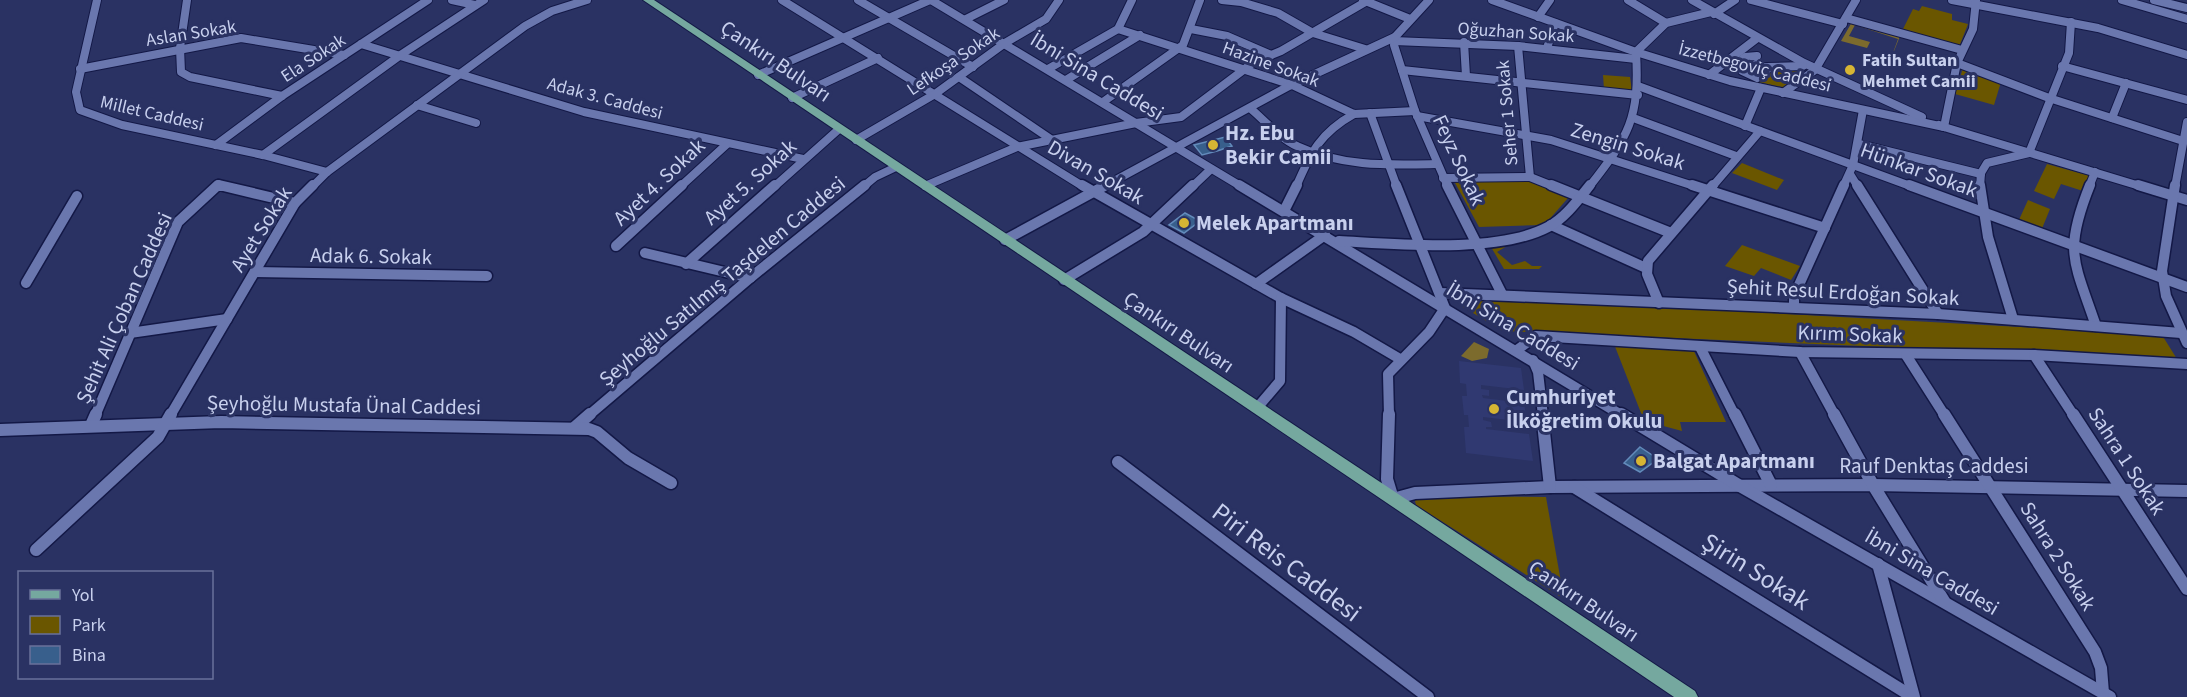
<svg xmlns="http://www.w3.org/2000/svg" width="2187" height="697" font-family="'Source Sans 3',sans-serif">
<rect width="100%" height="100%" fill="#2a3263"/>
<polygon fill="#303971" points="1459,361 1521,368 1524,390 1481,385 1481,389 1489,390 1489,396 1482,395 1483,398 1524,403 1527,422 1483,417 1483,420 1491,422 1492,427 1486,427 1486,429 1529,434 1533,461 1466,453 1464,427 1469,427 1468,415 1464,415 1462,396 1467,396 1466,384 1460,383"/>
<g fill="#6a5600">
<polygon points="1922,6 1952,14 1952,20 1968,24 1959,47 1901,33 1913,9 1919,11"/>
<polygon points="1963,68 2001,82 1994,105 1955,94"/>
<polygon points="1771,70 1804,70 1783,87 1758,82 1761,73"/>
<polygon points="1603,75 1630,77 1632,91 1604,89"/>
<polygon points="1742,163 1784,180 1777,190 1732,173"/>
<polygon points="2047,164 2090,176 2083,191 2061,184 2054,199 2034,191"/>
<polygon points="1527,180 1568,198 1547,222 1540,225 1479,227 1454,181"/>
<polygon points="2028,200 2050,209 2041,231 2018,222"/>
<polygon points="1505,243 1507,246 1497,252 1512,265 1525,261 1532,266 1542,266 1539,269 1504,269 1491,247"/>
<polygon points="1742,245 1800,266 1791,280 1761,268 1754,276 1725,266"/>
<polygon points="1467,296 2162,335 2177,359 1503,331 1463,307 1461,300"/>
<polygon points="1614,344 1693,349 1726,422 1680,422 1682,431 1656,424 1646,419 1641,413"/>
<polygon points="1418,496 1546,497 1564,599 1416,505 1415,501"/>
</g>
<g fill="#7c6b2d">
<polygon points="1852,22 1900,36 1890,61 1898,39 1855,25 1849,36 1870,42 1867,48 1841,41"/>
<polygon points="1474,342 1489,349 1487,358 1472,361 1461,356"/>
</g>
<g fill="#385f8c" stroke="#638bbb" stroke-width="1.5">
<polygon points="1225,137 1232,146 1217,151 1202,155 1194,145"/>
<polygon points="1185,213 1200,221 1184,233 1169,225"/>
<polygon points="1640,447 1658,459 1640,472 1624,463"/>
</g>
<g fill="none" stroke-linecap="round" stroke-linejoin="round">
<defs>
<g id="minor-far2">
<polyline points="97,0 76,92 80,110 122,125 263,155 327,172"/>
<polyline points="187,0 180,48 181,72 190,77 282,96"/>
<polyline points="452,0 475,5"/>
<polyline points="782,0 1084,187"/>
<polyline points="858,0 973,67"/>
<polyline points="931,0 1242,187"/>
<polyline points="1222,0 1241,2 1278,13 1313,33 1365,49"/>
<polyline points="1363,0 1410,19"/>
<polyline points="1492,0 1636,52 1730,81 1944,127 2143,187"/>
<polyline points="1628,0 1666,23"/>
<polyline points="1692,0 1804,63 1922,117"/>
<polyline points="1751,0 1843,24"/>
<polyline points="1952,0 2098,28 2187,55"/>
<polyline points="2122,0 2187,19"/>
<polyline points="2154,0 2187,8"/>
<polyline points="1714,14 1735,0"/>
<polyline points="1538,17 1550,0"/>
<polyline points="1846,18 1962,50"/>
<polyline points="966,19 1004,0"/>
<polyline points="1118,29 1292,85 1354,114 1415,111"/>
<polyline points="1191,29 1227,36 1271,55"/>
<polyline points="1395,37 1394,45 1415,111 1448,187"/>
<polyline points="1394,41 1518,46 1636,59"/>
<polyline points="1464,42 1466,76"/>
<polyline points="361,44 584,112 803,159"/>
<polyline points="1518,46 1530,177"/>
<polyline points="1547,48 1555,23"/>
<polyline points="1757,56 1745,57 1738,63 1742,71 1757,78"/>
<polyline points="1957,63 2049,98 2183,141"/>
<polygon points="1756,64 1768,69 1757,69 1754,66"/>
<polyline points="2062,66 2187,100"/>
<polyline points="1767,67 1803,66"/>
<polyline points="80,69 241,38 344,55"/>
<polyline points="1048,69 1118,29 1132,0"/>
<polyline points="1402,70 1638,95"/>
<polyline points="758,75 930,0"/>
<polyline points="1709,75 1756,39"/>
<polyline points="959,77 1052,140"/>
<polyline points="1066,80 1140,35"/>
<polyline points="1638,86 1913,187"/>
<polyline points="1783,93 1815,70 1856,0"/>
<polyline points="792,98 878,58"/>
<polyline points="1103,102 1183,45 1200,0"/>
<polyline points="417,105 476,123"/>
<path d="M1250,108c14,12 31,31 47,38 45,21 91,19 139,18"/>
<polyline points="1370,113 1397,187"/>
<polyline points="1417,116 1551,140 1697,187"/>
<polyline points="2112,118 2126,83"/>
<polyline points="1636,119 1736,156"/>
<polyline points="1939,125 1944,127 1957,63 1973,29 1976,0"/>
<polyline points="1745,126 1761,88"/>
<polyline points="856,140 935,94 1005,43 1046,19 1059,0"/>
<polyline points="1859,144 1981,174"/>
<polyline points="216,145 282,96 428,0"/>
<polyline points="263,155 402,54 484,0"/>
<polyline points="1850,174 1858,187"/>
<polyline points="1443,178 1530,177 1555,187"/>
<polyline points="925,186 1017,147 1136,123 1181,117 1254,62 1281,51 1367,1"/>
<polyline points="216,187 226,187"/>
<polyline points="312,187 327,172 525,26 552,11 587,0"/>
<polyline points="680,187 727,144"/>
<polyline points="774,187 839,129"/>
<polyline points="863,187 875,177 896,167"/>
<polyline points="1103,187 1289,86 1395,37 1429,0"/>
<polyline points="1192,187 1211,169"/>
<path d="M1296,187c15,-35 24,-54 58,-73"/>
<path d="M1589,187c40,-51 51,-69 47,-135l30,-29 45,-11"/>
<polyline points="1712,187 1760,131"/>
<polyline points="1843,187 1853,165 1863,110"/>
<polyline points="1980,187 1981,173 1987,163 2029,153 2069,53 2071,22"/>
<polyline points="2089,187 2095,172"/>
<polyline points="2175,187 2187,122"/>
</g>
<g id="minor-far1">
<polyline points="219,185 295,203"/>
<polyline points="1082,185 1281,298 1354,332 1400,359"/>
<polyline points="1239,185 1623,416"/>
<polyline points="1447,185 1502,294"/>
<polyline points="1551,185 1671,233"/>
<polyline points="1692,185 1825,228"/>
<polyline points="1857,185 1938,314"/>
<polyline points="1909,185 2187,287"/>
<polyline points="1980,185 1988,237 2013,319"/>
<path d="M2090,185c-27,67 -16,76 6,141"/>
<polyline points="2138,185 2187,200"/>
<polyline points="2175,185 2162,271 2166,296 2187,343"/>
<polyline points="1284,211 1297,185"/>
<polyline points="1551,225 1646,268"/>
<polyline points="1005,240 1106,185"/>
<path d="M1339,241c57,3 158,13 209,-14 17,-9 30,-27 42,-42"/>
<polyline points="616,246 682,185"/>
<polyline points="645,253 750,278"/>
<polyline points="686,264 775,185"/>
<polyline points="255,272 487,276"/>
<polyline points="1064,280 1143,232 1193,185"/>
<polyline points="26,283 77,196"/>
<polyline points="1256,284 1325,235"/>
<polyline points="1440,293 1938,314 2181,333"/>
<polyline points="1659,303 1647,274 1648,261 1713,185"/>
<polyline points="1794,307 1794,296 1844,185"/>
<polyline points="130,333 227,319"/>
<polyline points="1700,347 1735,416"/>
<polyline points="1517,350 1536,336 1800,352 2034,355 2187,364"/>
<polyline points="1800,352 1835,416"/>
<polyline points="1906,355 1945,416"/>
<polyline points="2034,355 2074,416"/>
<polyline points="1533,360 1538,372 1543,416"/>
<polyline points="1257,408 1280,381 1281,298"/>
<polyline points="95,416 178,222 218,185"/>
<polyline points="170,416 295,203 313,185"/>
<polyline points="588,416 750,278 865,185"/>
<polyline points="1389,416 1388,374 1429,332 1445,308 1396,185"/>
</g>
<g id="minor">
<polyline points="1389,414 1387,479 1393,499 1415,493 1550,487 1873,485 2187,491"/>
<polyline points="1542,414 1550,487"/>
<polyline points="1621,414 1740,486 2110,697"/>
<polyline points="1735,414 1771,485"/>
<polyline points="1834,414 1873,485 1944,601"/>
<polyline points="1944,414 2095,652 2101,668 2103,693"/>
<polyline points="2073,414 2187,589"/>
<polyline points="92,423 96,414"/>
<polyline points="574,428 590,414"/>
<polyline points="0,430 221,422 589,429 597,432 628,458 671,483"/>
<polyline points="1118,462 1428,697"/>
<polyline points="1574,487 1913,697"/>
<polyline points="36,550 158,437 171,414"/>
<polyline points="1878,564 1914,697"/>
</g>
<polygon id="major" points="643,0 654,0 1695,691 1698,697 1674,697"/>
</defs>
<use href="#minor-far2" stroke="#131846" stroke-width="10"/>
<use href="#minor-far1" stroke="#131846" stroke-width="13"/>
<use href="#minor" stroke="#131846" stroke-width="15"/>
<use href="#major" stroke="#131846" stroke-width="2"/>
<use href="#minor-far2" stroke="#6a77ae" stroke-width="8"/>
<use href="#minor-far1" stroke="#6a77ae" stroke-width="10"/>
<use href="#minor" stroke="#6a77ae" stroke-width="12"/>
<use href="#major" fill="#75a89f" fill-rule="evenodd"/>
</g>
<g fill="#d6b534" stroke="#2a3263" stroke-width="2">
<circle cx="1850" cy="70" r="6"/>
<circle cx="1213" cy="145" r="6"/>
<circle cx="1184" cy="223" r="6"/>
<circle cx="1494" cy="409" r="6"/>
<circle cx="1641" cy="461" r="6"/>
</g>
<g text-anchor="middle" stroke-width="6" stroke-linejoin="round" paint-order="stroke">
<g font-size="18" fill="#c8d0ee" stroke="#2a3263">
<text transform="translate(1516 32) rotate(4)" y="6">Oğuzhan Sokak</text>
<text transform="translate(191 33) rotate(-9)" y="6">Aslan Sokak</text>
<text transform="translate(313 58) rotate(-33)" y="6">Ela Sokak</text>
<text transform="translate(953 61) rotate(-34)" y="6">Lefkoşa Sokak</text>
<text transform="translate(1271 64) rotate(20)" y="6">Hazine Sokak</text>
<text transform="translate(1755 67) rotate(14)" y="6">İzzetbegoviç Caddesi</text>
<text transform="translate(605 98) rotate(15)" y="6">Adak 3. Caddesi</text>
<text transform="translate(152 113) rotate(13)" y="6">Millet Caddesi</text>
<text transform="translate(1507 113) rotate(-95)" y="6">Seher 1 Sokak</text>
</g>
<g font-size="18" font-weight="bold" fill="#c8d0ee" stroke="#2a3263" text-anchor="start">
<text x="1862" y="66">Fatih Sultan<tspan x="1862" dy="21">Mehmet Camii</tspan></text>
</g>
<g font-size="21" fill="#c8d0ee" stroke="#2a3263">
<text transform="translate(776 61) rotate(34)" y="7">Çankırı Bulvarı</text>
<text transform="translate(1097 76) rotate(31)" y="7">İbni Sina Caddesi</text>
<text transform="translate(1628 146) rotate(17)" y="7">Zengin Sokak</text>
<text transform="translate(1459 160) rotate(65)" y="7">Feyz Sokak</text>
<text transform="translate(1919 170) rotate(20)" y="7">Hünkar Sokak</text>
<text transform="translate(1096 172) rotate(30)" y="7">Divan Sokak</text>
<text transform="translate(659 182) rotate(-43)" y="7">Ayet 4. Sokak</text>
<text transform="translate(750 182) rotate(-42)" y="7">Ayet 5. Sokak</text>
<text transform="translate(261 229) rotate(-58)" y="7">Ayet Sokak</text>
<text transform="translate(371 256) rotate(1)" y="7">Adak 6. Sokak</text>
<text transform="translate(722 281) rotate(-40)" y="7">Şeyhoğlu Satılmış Taşdelen Caddesi</text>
<text transform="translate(1843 292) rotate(3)" y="7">Şehit Resul Erdoğan Sokak</text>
<text transform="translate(124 308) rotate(-66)" y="7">Şehit Ali Çoban Caddesi</text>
<text transform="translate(1513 326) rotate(31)" y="7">İbni Sina Caddesi</text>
<text transform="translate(1179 332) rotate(34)" y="7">Çankırı Bulvarı</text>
<text transform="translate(1850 334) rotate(2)" y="7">Kırım Sokak</text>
<text transform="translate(344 405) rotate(1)" y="7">Şeyhoğlu Mustafa Ünal Caddesi</text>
<text transform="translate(2127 461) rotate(57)" y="7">Sahra 1 Sokak</text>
<text x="1934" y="473">Rauf Denktaş Caddesi</text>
<text transform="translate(2058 556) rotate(58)" y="7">Sahra 2 Sokak</text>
<text transform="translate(1932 572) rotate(30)" y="7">İbni Sina Caddesi</text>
<text transform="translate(1584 601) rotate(34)" y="7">Çankırı Bulvarı</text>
</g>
<g font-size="21" font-weight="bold" fill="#c8d0ee" stroke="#2a3263" text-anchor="start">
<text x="1225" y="140">Hz. Ebu<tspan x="1225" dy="24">Bekir Camii</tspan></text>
<text x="1196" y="230">Melek Apartmanı</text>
<text x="1506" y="404">Cumhuriyet<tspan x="1506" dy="24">İlköğretim Okulu</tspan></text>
<text x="1653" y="468">Balgat Apartmanı</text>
</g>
<g font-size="26" fill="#c8d0ee" stroke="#2a3263">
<text transform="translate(1287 562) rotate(37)" y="9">Piri Reis Caddesi</text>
<text transform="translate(1756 571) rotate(32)" y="9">Şirin Sokak</text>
</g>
</g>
<rect x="18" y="571" width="195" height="108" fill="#2a3263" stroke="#69719b" stroke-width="1.5"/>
<rect x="30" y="590" width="30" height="9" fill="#75a89f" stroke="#69719b" stroke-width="1.5"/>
<text x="72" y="601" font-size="18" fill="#c8d0ee">Yol</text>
<rect x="30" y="616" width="30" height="18" fill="#6a5600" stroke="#69719b" stroke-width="1.5"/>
<text x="72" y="631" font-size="18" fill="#c8d0ee">Park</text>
<rect x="30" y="646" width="30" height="18" fill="#385f8c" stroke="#69719b" stroke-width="1.5"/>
<text x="72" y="661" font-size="18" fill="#c8d0ee">Bina</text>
</svg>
